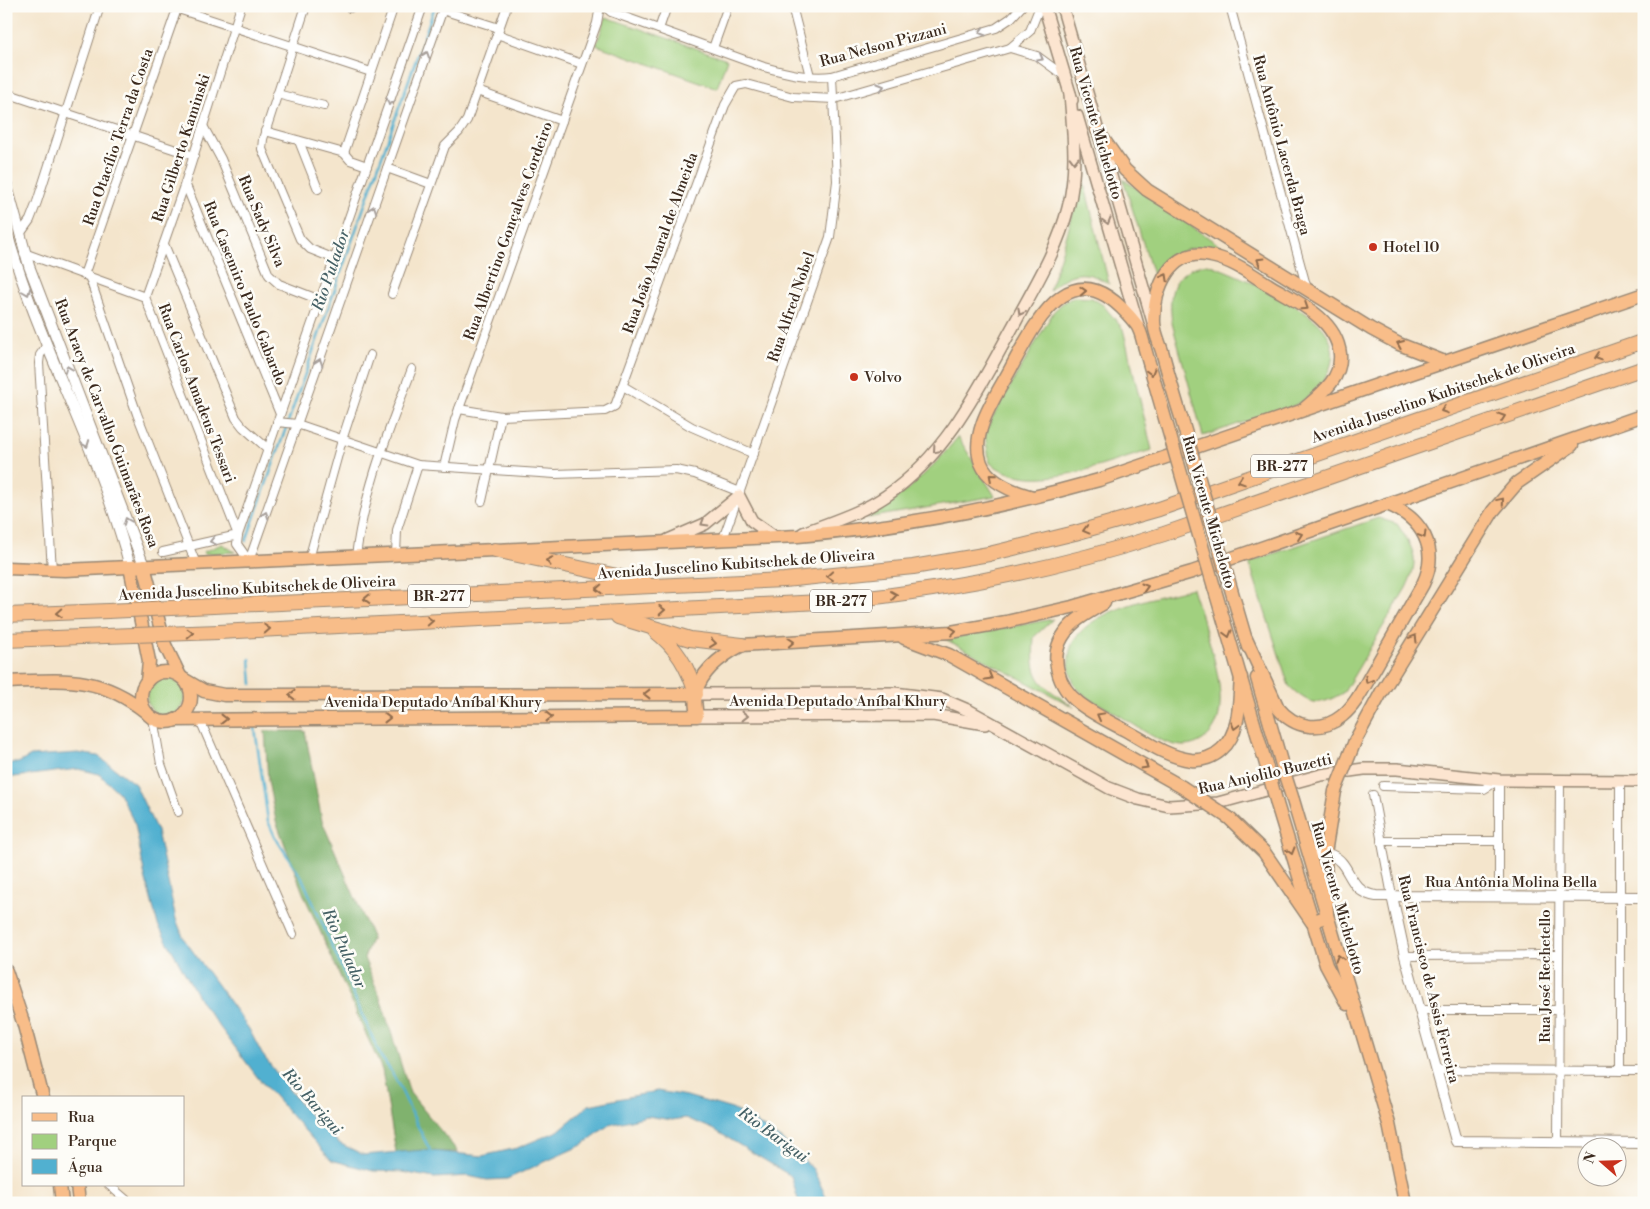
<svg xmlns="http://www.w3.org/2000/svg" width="1650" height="1209" font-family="'Libre Bodoni',serif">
<rect width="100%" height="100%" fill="#fdfcf7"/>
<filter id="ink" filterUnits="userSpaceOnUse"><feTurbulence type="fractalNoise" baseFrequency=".02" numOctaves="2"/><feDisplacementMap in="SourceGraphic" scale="10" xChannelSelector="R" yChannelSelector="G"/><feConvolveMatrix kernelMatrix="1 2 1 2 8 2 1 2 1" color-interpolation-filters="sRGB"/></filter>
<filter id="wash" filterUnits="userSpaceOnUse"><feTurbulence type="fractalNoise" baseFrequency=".0096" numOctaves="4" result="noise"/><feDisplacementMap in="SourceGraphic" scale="20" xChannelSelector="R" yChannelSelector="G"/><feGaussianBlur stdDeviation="1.12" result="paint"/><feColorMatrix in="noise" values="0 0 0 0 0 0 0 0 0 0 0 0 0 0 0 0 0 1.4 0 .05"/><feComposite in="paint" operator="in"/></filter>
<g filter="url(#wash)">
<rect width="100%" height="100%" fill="#f4e5cc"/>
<g fill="#a1d07f" stroke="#6e7d4e">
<polygon points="606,17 727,59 717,88 596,45"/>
<path d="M1081,170l28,114c-24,-16 -40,-13 -60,7 13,-40 27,-79 32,-121z"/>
<path d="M1123,179l102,70c-37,-5 -48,0 -71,29z"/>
<path d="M1207,264c31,10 87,37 111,59 30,29 9,64 -21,81 -8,5 -20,7 -29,10 -22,7 -43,15 -65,22l-31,-113c-4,-31 0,-53 35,-59z"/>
<path d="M1075,297l17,1 11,7 20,24 29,121c-48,13 -118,46 -162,13l-5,-27 6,-16 63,-109 11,-10z"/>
<path d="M958,437l37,59 -128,22c37,-22 64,-48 91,-81z"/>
<path d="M1378,518l19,6c18,27 23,35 9,64l-62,104c-25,15 -34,14 -55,-6l-40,-124z"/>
<polygon points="222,544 235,552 204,554 203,552"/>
<path d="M1192,588c10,33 39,104 24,136 -6,13 -18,22 -33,22 -24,-1 -48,-22 -68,-33 -10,-7 -27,-13 -35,-22 -8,-8 -10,-18 -11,-28 -4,-51 87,-65 123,-75z"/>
<path d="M1053,619l-19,18c-3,44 5,46 40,70l-129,-68z"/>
<circle cx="166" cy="697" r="19"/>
</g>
<polygon fill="#80b26e" stroke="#5e6e46" points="265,731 305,731 322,821 372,937 364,958 380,997 410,1093 458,1152 396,1152 382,1070 303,893 276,821 268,781"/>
<polygon fill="#51b0d0" stroke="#466d77" points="78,753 98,756 135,784 157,831 176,919 184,939 249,1029 262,1054 304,1109 339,1143 364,1155 423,1150 482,1156 517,1148 558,1131 589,1105 657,1091 687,1096 732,1109 753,1120 789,1145 813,1169 829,1203 799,1203 791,1176 713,1129 686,1118 672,1120 647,1116 609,1125 582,1145 507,1179 487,1180 468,1176 434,1178 402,1172 373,1171 331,1160 258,1078 201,1002 158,925 145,877 135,824 119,793 99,774 78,769 6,778 6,763 18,763 31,756"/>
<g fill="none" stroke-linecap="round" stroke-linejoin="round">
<g stroke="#51b0d0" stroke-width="2.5">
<polyline points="246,541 435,6"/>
<polyline points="250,659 252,684"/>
<path d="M255,728l13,93 7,16 28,43 78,177c21,26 33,67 51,96"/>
</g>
</g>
</g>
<g filter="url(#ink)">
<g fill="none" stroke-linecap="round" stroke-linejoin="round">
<defs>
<g id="minor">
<polyline points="169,6 371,72"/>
<polyline points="306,6 263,139 262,149 300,239 310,249 335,259"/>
<path d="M604,6l7,6 153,55c22,6 45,12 68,9l164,-48 15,-10 11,-12"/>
<polyline points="792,6 810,76"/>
<polyline points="1230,6 1307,289"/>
<polyline points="350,8 351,6"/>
<polyline points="442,10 499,28"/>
<polyline points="659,29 667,6"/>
<polyline points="497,34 582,64"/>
<polyline points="713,48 728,6"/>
<polyline points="1010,48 1037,56 1063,75"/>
<polyline points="477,91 562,121"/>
<polyline points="6,93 194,156"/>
<polyline points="277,94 324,106"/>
<polyline points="203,126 221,159 269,275 279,284 320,300"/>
<polyline points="265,131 344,153 350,160 367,166"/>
<polyline points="299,141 318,189"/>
<polyline points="344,153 394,6"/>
<polyline points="387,168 431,184"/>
<polyline points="185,183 280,414"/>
<polyline points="20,234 30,220 37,202 100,6"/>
<polyline points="164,244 236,418 243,427 268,449"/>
<polyline points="24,253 145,297 238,535 163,552"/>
<polyline points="84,275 177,9"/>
<polyline points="89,276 137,414 196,564"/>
<polyline points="392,294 445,146 459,132 467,120 507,6"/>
<polyline points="145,297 185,183 241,6"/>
<polyline points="47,345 40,355 39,363 52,570"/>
<polyline points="623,386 692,427 754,454"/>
<polyline points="459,409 501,416 605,411 615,406 725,105 736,86 746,84 793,97 834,99 1010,48 1030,31 1040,6"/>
<polyline points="277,422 297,424 418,465 555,474 676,470 695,474 740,492"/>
<polyline points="444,467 455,420 597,23 600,6"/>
<polyline points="482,501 501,416"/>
<polyline points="723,539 830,237 837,181 832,76"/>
<polyline points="396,555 397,530 418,465"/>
<path d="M356,556c8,-65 33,-126 56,-187"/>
<polyline points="309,559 342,440 370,355"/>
<polyline points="249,561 237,544 238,535 423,6"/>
<polyline points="249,561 444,6"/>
<polyline points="153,718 161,764 178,812"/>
<polyline points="200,720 293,934"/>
<polyline points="1383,786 1484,789 1499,780"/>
<polyline points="1373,795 1392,896"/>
<polyline points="1381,841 1499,841"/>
<polyline points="1499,896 1499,780"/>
<polyline points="1405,956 1559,955"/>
<polyline points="1420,1010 1559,1010"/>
<polyline points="1436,1070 1644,1071"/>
<polyline points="1620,1071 1620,781"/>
<polyline points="1558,1142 1560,781"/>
<polyline points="109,1185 130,1203"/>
</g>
<g id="tertiary">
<polyline points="6,182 29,266 144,566"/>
<path d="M6,229c32,116 94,222 124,338"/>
<path d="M1308,852c7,1 16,0 23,3 21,8 16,37 45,41l268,1"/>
<polyline points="1392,896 1405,956 1456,1141 1644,1143"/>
</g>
<g id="secondary">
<polyline points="1044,6 1072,100"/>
<polyline points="1062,6 1153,322"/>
<polyline points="1077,116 1138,325"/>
<path d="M803,533c28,-11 58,-20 83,-37 62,-42 95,-112 130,-175 20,-37 42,-73 52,-113 10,-38 5,-76 2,-114"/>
<polyline points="668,540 705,524 739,496 752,521 775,537"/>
<polyline points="696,694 894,693 942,699 970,711 1109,788 1138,799 1169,806 1218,803 1321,775 1364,769 1397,769 1499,780 1644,781"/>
<polyline points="697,716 933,715 985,724"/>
</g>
<g id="primary">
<polyline points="1097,130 1125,170 1147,190 1371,329 1399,344 1445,362"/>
<path d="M1181,417c-7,-22 -13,-44 -19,-66 -3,-9 -8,-20 -8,-29 -1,-33 17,-76 57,-66 21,4 40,18 58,29 26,16 67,33 71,69 2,25 -19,40 -36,55"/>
<path d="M1033,497c-19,-5 -44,-14 -52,-34 -12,-31 16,-68 30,-95 30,-57 65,-120 125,-44 5,6 7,18 9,25 7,24 14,48 21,73"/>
<polyline points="144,566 165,645 180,676"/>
<polyline points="130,567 149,661 147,681"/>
<path d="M6,568l59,2 733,-34c103,-9 202,-28 301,-56l545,-186"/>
<polyline points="1229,582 1248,647"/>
<polyline points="1214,587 1270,778"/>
<path d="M1104,603c-14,9 -30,16 -39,30 -17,23 -7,54 14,70 14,11 31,19 46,27 20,11 42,27 66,30 11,1 23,-3 31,-11 19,-17 17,-49 19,-72"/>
<polyline points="904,638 949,655 1182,787"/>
<path d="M1246,639l32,69c16,20 43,25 64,8 15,-12 23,-32 33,-48 16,-28 32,-56 48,-84 17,-35 -1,-66 -36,-80"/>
<circle cx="166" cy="697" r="25"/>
<polyline points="1257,678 1284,772"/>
<polyline points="185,680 204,691 224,695 696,694"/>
<path d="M6,682c57,-2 92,-8 140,30"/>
<path d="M175,720l522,-4c-1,-7 -3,-17 -1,-24 6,-22 27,-37 46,-47l209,-13 55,-10 66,-15 120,-35 452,-157"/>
<polyline points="1355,741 1381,693 1493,511 1517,483 1572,445"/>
<polyline points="1293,800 1389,1124 1405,1203"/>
<polyline points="1277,804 1326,965 1347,1004"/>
<polyline points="1229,818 1264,852 1312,922 1327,916 1325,853 1335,791"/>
<polyline points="6,971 24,1025 43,1098"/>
<polyline points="60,1185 62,1203"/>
<polyline points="77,1185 79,1203"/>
</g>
<g id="motorway">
<polyline points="495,550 645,582"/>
<polyline points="213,606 784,580 913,567 989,554 1075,533 1159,509 1644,341"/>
<polyline points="6,615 108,611"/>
<polyline points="618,617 690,639 742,645"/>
<path d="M655,631c22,17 33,36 41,63"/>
<path d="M219,632l621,-31c110,-11 219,-33 324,-67l480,-166"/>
<polyline points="6,640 106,636"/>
</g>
</defs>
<use href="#minor" stroke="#988875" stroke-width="10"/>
<use href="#tertiary" stroke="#988875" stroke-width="12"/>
<use href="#secondary" stroke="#988875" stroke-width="14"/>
<use href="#primary" stroke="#988875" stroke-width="15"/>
<use href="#motorway" stroke="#988875" stroke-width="16"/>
<use href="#minor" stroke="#fff" stroke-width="8"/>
<use href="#tertiary" stroke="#fff" stroke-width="10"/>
<use href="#secondary" stroke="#fce5d0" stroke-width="11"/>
<use href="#primary" stroke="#f8bd89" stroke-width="12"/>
<use href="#motorway" stroke="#f8bd89" stroke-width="14"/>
<defs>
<g id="primary-bridge">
<polyline points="1181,417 1229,582"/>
<polyline points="1166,422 1214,587"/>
<polyline points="1284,772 1293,800"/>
<polyline points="1270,778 1277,804"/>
<polyline points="1182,787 1229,818"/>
<polyline points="1335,791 1355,741"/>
</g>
<g id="motorway-bridge">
<polyline points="108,611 213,606"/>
<polyline points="106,636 219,632"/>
</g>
</defs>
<use href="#primary-bridge" stroke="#988875" stroke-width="15" stroke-linecap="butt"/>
<use href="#motorway-bridge" stroke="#988875" stroke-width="16" stroke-linecap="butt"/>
<use href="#primary-bridge" stroke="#f8bd89" stroke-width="12"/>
<use href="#motorway-bridge" stroke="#f8bd89" stroke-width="14"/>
</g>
<defs><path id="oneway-chevron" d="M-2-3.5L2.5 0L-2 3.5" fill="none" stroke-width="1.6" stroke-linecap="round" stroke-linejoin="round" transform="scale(1.25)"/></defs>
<g stroke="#a79f9a">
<use href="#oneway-chevron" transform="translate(982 32) rotate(163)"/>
<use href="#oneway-chevron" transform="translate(426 55) rotate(-71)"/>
<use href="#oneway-chevron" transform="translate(1040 58) rotate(29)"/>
<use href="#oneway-chevron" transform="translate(881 87) rotate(-17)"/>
<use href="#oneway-chevron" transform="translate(390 102) rotate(109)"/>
<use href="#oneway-chevron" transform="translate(373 209) rotate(-71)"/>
<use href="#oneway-chevron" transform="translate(27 292) rotate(69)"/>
<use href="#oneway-chevron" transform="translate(319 362) rotate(-71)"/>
<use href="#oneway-chevron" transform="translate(68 369) rotate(-111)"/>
<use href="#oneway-chevron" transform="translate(86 444) rotate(69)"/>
<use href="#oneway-chevron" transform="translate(265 515) rotate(-71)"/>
<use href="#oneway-chevron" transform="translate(127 521) rotate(-111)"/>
<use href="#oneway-chevron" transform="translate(213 541) rotate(167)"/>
</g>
<g stroke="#9c8877">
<use href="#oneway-chevron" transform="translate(1074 160) rotate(91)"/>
<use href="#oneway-chevron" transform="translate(1107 221) rotate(74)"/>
<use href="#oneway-chevron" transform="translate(1021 312) rotate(119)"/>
<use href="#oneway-chevron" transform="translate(936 450) rotate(131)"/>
<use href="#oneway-chevron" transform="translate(704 523) rotate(149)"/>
<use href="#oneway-chevron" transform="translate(745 716)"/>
</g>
<g stroke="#906c4e">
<use href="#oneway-chevron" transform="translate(1260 261) rotate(-148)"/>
<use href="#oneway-chevron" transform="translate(1165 277) rotate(-61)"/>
<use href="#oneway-chevron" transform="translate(1083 291) rotate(-2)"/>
<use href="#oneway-chevron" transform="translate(1305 307) rotate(33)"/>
<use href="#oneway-chevron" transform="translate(1400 344) rotate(-157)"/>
<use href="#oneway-chevron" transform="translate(1598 357) rotate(161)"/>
<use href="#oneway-chevron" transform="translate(1151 372) rotate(74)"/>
<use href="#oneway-chevron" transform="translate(1444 410) rotate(161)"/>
<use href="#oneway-chevron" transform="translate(1502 417) rotate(-19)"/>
<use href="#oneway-chevron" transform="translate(992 477) rotate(-139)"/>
<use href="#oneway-chevron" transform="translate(1241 481) rotate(161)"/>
<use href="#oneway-chevron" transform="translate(1501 501) rotate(-50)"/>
<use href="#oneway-chevron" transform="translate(1086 530) rotate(165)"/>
<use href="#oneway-chevron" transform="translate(1299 535) rotate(-19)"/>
<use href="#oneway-chevron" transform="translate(1423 535) rotate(59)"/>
<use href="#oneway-chevron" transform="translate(549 561) rotate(-168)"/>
<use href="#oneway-chevron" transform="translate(830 576) rotate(175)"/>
<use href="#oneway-chevron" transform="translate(1145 587) rotate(-16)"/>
<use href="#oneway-chevron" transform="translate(599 589) rotate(178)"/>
<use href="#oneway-chevron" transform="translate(894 595) rotate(-8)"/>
<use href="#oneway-chevron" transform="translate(367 599) rotate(178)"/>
<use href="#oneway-chevron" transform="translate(662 610) rotate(-3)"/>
<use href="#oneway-chevron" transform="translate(59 613) rotate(177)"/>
<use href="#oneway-chevron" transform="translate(430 621) rotate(-3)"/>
<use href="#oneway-chevron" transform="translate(267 629) rotate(-3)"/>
<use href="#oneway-chevron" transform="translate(953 631) rotate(-7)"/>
<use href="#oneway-chevron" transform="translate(190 633) rotate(-2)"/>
<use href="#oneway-chevron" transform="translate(1228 634) rotate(74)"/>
<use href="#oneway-chevron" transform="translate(1414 638) rotate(-59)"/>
<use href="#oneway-chevron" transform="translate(791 642) rotate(-4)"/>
<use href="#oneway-chevron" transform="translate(713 643) rotate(7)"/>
<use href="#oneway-chevron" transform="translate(989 677) rotate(30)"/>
<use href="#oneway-chevron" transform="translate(1368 680) rotate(120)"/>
<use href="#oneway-chevron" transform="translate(647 694) rotate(180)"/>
<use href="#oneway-chevron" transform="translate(292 695) rotate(180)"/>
<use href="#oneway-chevron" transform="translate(1100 716) rotate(-151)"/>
<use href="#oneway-chevron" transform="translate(549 717)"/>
<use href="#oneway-chevron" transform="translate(387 718)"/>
<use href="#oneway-chevron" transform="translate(224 719)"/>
<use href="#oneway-chevron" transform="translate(1235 726) rotate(105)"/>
<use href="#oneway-chevron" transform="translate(1145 766) rotate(30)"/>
<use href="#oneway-chevron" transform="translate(1291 851) rotate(74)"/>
<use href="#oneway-chevron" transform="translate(1339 958) rotate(-106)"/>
</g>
</g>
<g fill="#c8321e" stroke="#fdfcf7" stroke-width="2">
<circle cx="1373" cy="247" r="5"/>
<circle cx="854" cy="377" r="5"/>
</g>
<g text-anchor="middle" stroke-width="5" stroke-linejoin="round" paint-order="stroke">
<g fill="#fdfcf7" stroke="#75695f" stroke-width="1">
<rect x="1251" y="454.5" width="62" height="23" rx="4"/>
<rect x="408" y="584.5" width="62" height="23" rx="4"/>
<rect x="810" y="589.5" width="62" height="23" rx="4"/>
</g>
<g font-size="14" font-weight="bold" fill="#3b2a1e">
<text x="1282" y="471">BR-277</text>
<text x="439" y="601">BR-277</text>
<text x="841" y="606">BR-277</text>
</g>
<g font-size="15" fill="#3b2a1e" stroke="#fdfcf7">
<text transform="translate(883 45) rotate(-15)" y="5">Rua Nelson Pizzani</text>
<text transform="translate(1096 123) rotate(74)" y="5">Rua Vicente Michelotto</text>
<text transform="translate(118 137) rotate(-71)" y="5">Rua Otacílio Terra da Costa</text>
<text transform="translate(1282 145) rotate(75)" y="5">Rua Antônio Lacerda Braga</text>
<text transform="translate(181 148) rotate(-72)" y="5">Rua Gilberto Kaminski</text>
<text transform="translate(262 221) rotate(67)" y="5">Rua Sady Silva</text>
<text transform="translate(508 231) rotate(-70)" y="5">Rua Albertino Gonçalves Cordeiro</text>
<text transform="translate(660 243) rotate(-70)" y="5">Rua João Amaral de Almeida</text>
<text transform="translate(245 293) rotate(68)" y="5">Rua Casemiro Paulo Gabardo</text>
<text transform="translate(791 307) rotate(-71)" y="5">Rua Alfred Nobel</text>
<text transform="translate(197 393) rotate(69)" y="5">Rua Carlos Amadeus Tessari</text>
<text transform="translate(1443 393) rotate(-19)" y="5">Avenida Juscelino Kubitschek de Oliveira</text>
<text transform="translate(107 423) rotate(69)" y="5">Rua Aracy de Carvalho Guimarães Rosa</text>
<text transform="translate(1209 512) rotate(74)" y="5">Rua Vicente Michelotto</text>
<text transform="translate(736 564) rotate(-4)" y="5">Avenida Juscelino Kubitschek de Oliveira</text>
<text transform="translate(257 588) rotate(-3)" y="5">Avenida Juscelino Kubitschek de Oliveira</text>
<text x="838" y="706">Avenida Deputado Aníbal Khury</text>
<text x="433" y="707">Avenida Deputado Aníbal Khury</text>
<text transform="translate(1265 774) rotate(-13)" y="5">Rua Anjolilo Buzetti</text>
<text x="1511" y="887">Rua Antônia Molina Bella</text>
<text transform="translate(1338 898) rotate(74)" y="5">Rua Vicente Michelotto</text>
<text transform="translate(1545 976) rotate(-90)" y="5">Rua José Rechetello</text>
<text transform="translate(1429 979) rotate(76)" y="5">Rua Francisco de Assis Ferreira</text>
</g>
<g font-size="15" fill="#3b2a1e" stroke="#fdfcf7" text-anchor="start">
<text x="1383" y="252">Hotel 10</text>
<text x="864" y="382">Volvo</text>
</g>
<g font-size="16" font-style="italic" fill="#446065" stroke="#fdfcf7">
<text transform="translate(330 270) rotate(-71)" y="6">Rio Pulador</text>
<text transform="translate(345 948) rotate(66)" y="6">Rio Pulador</text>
<text transform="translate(313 1101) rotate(49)" y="6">Rio Barigui</text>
<text transform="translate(774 1134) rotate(36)" y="6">Rio Barigui</text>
</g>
</g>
<rect width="1650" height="1209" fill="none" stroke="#fdfcf7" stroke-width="25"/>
<rect x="22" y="1096" width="162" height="90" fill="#fdfcf7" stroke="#afa8a0"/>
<rect x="32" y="1113" width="25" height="8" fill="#f8bd89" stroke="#afa8a0"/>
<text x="68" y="1122" font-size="15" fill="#3b2a1e">Rua</text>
<rect x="32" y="1134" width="25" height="15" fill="#a1d07f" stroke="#afa8a0"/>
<text x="68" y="1146" font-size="15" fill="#3b2a1e">Parque</text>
<rect x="32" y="1159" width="25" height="15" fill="#51b0d0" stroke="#afa8a0"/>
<text x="68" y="1172" font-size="15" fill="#3b2a1e">Água</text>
<g transform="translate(1602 1162) rotate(290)"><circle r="24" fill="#fdfcf7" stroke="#afa8a0"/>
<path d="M0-4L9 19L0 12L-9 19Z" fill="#c8321e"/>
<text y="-8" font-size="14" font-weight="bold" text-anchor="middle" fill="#3b2a1e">N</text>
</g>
</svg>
